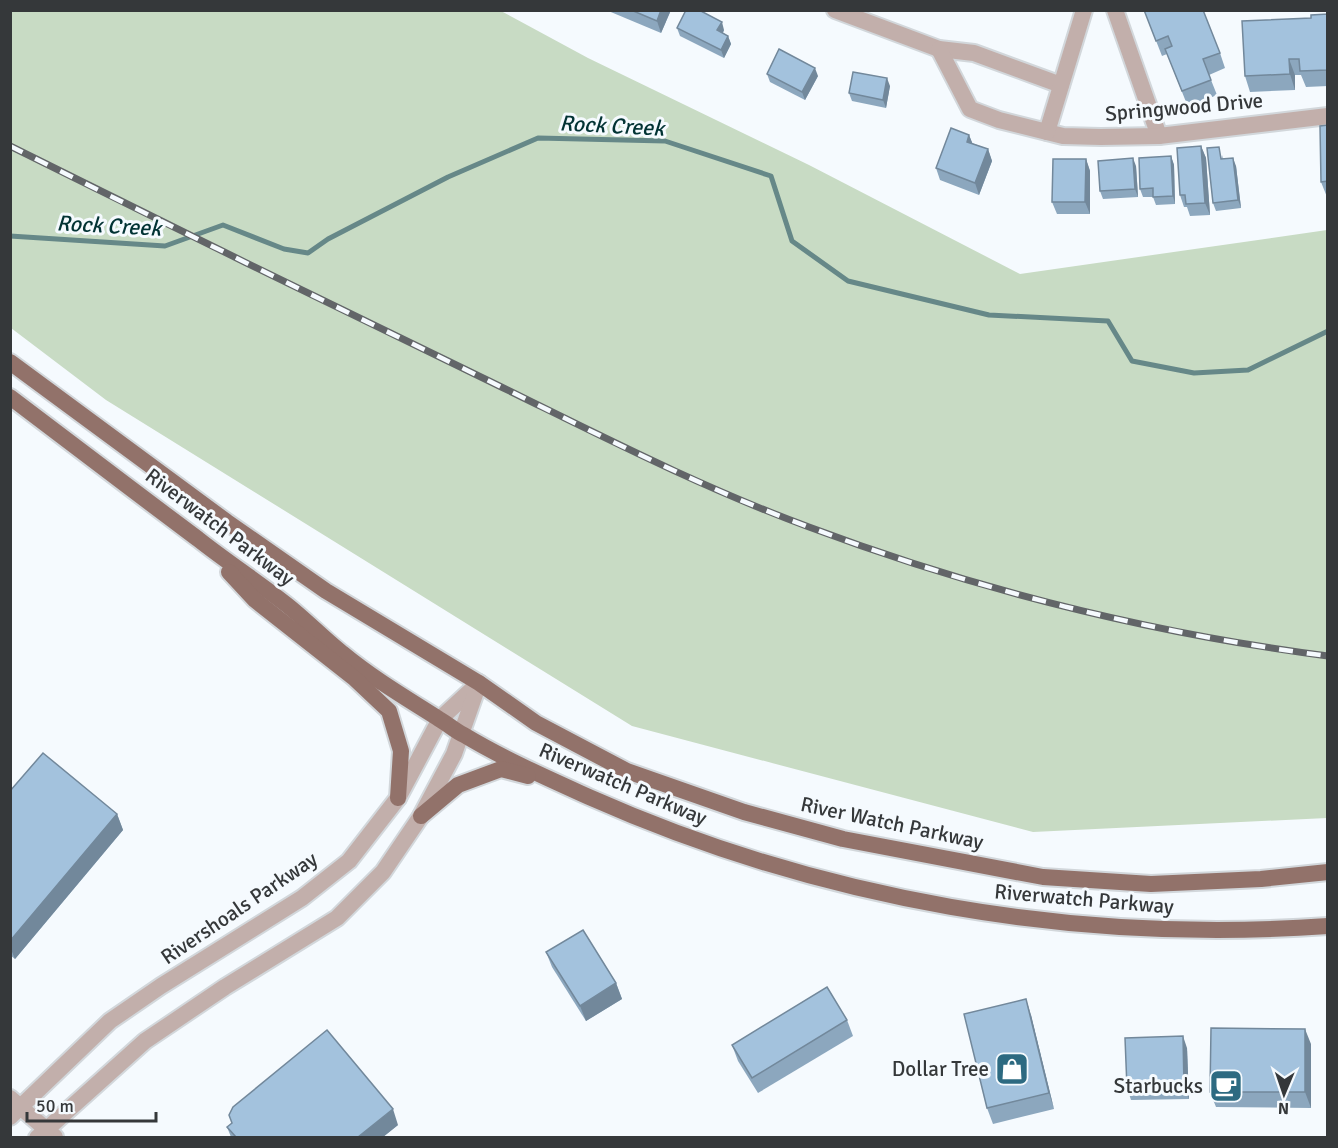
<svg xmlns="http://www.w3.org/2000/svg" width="1338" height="1148" font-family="Signika,sans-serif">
<rect width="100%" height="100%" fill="#f5fafe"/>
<polygon fill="#c8dbc4" points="10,11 501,11 588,58 809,165 1020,274 1327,230 1327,818 1033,832 632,726 106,400 11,328"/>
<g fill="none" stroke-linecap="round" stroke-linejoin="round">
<polyline stroke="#688" stroke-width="5" points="10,236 165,246 223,225 284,249 308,253 328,239 448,177 538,138 665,141 771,176 792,241 848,281 989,315 1108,321 1132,361 1194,373 1248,370 1328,331"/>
<defs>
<g id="minor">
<polyline points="835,10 939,49 974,53 1061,85"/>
<polyline points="1115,10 1159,136"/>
<polyline points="939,49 970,109 999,120 1063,136 1101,137 1159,136 1328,116"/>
<polyline points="1047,132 1084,10"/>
<polyline points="10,1098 55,1137"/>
<polyline points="10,1117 110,1021 161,986 302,898 349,861 398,798 440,719 479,683"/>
<polyline points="37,1138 145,1041 225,987 337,918 383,872 421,816 454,754 479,683"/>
</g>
<g id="primary">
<polyline points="10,362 227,522 326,591 479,683 536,723 627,771 744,812 843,839 1043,877 1151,884 1261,879 1328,872"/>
<path d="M10,397c63,48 125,95 188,142 29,23 60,43 89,66 19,15 36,33 55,48 30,25 64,45 97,66 9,5 16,12 25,16 40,24 83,43 125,62 232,103 486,147 739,129"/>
<polyline points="229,572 255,600 354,678 389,711 401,751 398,798"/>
<polyline points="421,816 458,785 501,769 528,776"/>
</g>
</defs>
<use href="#minor" stroke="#d2d7db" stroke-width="20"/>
<use href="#primary" stroke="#d2d7db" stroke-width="20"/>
<use href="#minor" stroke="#c2afab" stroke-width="16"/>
<use href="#primary" stroke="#92726a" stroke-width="16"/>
<defs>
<path id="rail" d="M10,146c158,79 316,156 475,233 107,52 212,107 324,148 168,63 341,106 519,129"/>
</defs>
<use href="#rail" stroke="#626568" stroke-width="7"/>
<use href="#rail" stroke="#f5fafe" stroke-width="4.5" stroke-dasharray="14" stroke-linecap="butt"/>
</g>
<g fill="#8ca7be">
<polygon points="606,10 671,10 661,33"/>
<polygon points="1144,10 1220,53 1225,68 1209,75 1217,95 1188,107 1167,54 1162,56"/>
<polygon points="1328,14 1328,86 1306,87 1301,75 1295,75 1295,90 1250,92 1245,76 1311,18"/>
<polygon points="677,28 724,30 723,33 728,36 731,44 724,58 680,36"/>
<polygon points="767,74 818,76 805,100 770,82"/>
<polygon points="890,86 886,108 852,101 849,93"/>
<polygon points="1328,125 1328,197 1327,197 1321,182"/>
<polygon points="969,135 972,143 988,149 992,161 979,195 940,180 936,168"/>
<polygon points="1201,146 1206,158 1210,215 1190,216 1187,207 1184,207 1180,195"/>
<polygon points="1222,155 1223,159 1236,166 1241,208 1216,211 1213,203"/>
<polygon points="1171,156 1174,165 1175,204 1156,205 1153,197 1143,197 1140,189"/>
<polygon points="1086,159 1090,171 1090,214 1057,214 1052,202"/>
<polygon points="1136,166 1138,197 1103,199 1100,191"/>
<polygon points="10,791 117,814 123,830 15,959 10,955"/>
<polygon points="546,952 616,983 622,999 586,1021 552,967"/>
<polygon points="1031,1015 1054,1109 993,1124 987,1108"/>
<polygon points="847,1020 853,1036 758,1093 738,1061 732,1045"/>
<polygon points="1311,1044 1311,1108 1216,1107 1210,1092"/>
<polygon points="1187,1048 1189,1099 1131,1100 1127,1088"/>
<polygon points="398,1125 383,1137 231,1137 227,1127"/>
</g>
<g fill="#72889b">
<polygon points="661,10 671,10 661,33 657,21"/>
<polygon points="722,22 724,30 720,38 717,30"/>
<polygon points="728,36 731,44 724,58 721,50"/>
<polygon points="1289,59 1295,75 1295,90 1290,74"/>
<polygon points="815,68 818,76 805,100 802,92"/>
<polygon points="887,78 890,86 886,108 883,100"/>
<polygon points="969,135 974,147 967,142"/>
<polygon points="1201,146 1206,158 1210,215 1205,203"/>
<polygon points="988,149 992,161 979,195 975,183"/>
<polygon points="1171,156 1174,165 1175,204 1173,196"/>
<polygon points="1133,158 1136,166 1138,197 1135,189"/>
<polygon points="1233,158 1236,166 1241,208 1238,200"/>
<polygon points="1086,159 1090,171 1090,214 1085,202"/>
<polygon points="117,814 123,830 15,959 10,947 10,941"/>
<polygon points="616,983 622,999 586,1021 580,1006"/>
<polygon points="1026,999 1031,1015 1054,1109 1049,1093"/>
<polygon points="1305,1029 1311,1044 1311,1108 1305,1092"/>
<polygon points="1183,1036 1187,1048 1189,1099 1184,1087"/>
<polygon points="393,1109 398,1125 383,1137 358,1137"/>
</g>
<g fill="#a3c2dd" stroke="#72889b" stroke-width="1.5">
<polygon points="631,10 661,10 657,21"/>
<polygon points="686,10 699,10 722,22 717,30 728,36 721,50 677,28"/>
<polygon points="1144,10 1203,10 1220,53 1203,59 1211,80 1182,91 1165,49 1172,46 1168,36 1156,41"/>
<polygon points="1328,14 1328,70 1300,71 1299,59 1289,59 1290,74 1245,76 1242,21 1311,18 1311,15"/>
<polygon points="779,49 815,68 802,92 767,74"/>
<polygon points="853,72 887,78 883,100 849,93"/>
<polygon points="1328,125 1328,181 1321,182 1320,126"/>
<polygon points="951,128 969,135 967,142 988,149 975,183 936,168"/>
<polygon points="1201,146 1205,203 1186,204 1185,195 1180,195 1177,148"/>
<polygon points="1219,147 1221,159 1233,158 1238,200 1213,203 1207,148"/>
<polygon points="1171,156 1173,196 1153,197 1153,188 1140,189 1139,158"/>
<polygon points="1133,158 1135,189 1100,191 1098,161"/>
<polygon points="1053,159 1086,159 1085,202 1052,202"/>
<polygon points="43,753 117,814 10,941 10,791"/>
<polygon points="583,930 616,983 580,1006 546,952"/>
<polygon points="827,987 847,1020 752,1078 732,1045"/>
<polygon points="1026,999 1049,1093 987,1108 964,1014"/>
<polygon points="1211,1028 1305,1029 1305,1092 1210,1092"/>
<polygon points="327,1030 393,1109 358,1137 236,1137 227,1127 232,1123 229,1115 233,1107"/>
<polygon points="1183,1036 1184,1087 1127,1088 1125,1038"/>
</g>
<defs>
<symbol id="shop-square" viewBox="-11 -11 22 22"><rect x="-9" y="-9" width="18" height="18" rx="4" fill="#2d6a81" stroke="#f5fafe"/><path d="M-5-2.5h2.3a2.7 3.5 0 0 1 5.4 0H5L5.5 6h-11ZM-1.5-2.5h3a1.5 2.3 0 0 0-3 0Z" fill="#fff"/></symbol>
<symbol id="cafe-square" viewBox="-11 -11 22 22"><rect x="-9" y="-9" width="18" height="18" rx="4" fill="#2d6a81" stroke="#f5fafe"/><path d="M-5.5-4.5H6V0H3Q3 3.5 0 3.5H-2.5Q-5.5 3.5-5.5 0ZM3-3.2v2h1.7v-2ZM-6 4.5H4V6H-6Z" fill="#fff"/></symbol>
</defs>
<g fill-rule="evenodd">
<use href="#shop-square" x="993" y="1050" width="38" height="38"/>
<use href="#cafe-square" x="1207" y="1067" width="38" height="38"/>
</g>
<g text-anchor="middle" stroke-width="6" stroke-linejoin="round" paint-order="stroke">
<g font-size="21" fill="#35383a" stroke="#f5fafe">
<text transform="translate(1184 107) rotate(-5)" y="7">Springwood Drive</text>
<text transform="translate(220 527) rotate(37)" y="7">Riverwatch Parkway</text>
<text transform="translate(623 784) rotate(23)" y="7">Riverwatch Parkway</text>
<text transform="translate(892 823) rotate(12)" y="7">River Watch Parkway</text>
<text transform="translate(1084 899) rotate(5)" y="7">Riverwatch Parkway</text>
<text transform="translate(239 908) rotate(-34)" y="7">Rivershoals Parkway</text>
</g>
<g font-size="21" fill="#35383a" stroke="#f5fafe" text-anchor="end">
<text x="989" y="1076">Dollar Tree</text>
<text x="1203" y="1093">Starbucks</text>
</g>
<g font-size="22" font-style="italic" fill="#023334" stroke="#f5fafe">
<text transform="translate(612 125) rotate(3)" y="8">Rock Creek</text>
<text transform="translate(109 225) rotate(3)" y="8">Rock Creek</text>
</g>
</g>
<rect width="1338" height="1148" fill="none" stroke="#35383a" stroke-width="24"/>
<g transform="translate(1284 1094) rotate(182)" stroke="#f5fafe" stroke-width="4.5" paint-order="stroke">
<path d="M0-4.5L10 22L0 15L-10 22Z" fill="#35383a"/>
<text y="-9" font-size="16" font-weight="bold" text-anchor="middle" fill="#35383a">N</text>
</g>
<path d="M27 1112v9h129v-9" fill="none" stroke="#35383a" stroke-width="3"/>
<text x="36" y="1112" font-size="18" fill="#35383a" stroke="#f5fafe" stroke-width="4.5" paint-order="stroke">50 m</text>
</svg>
